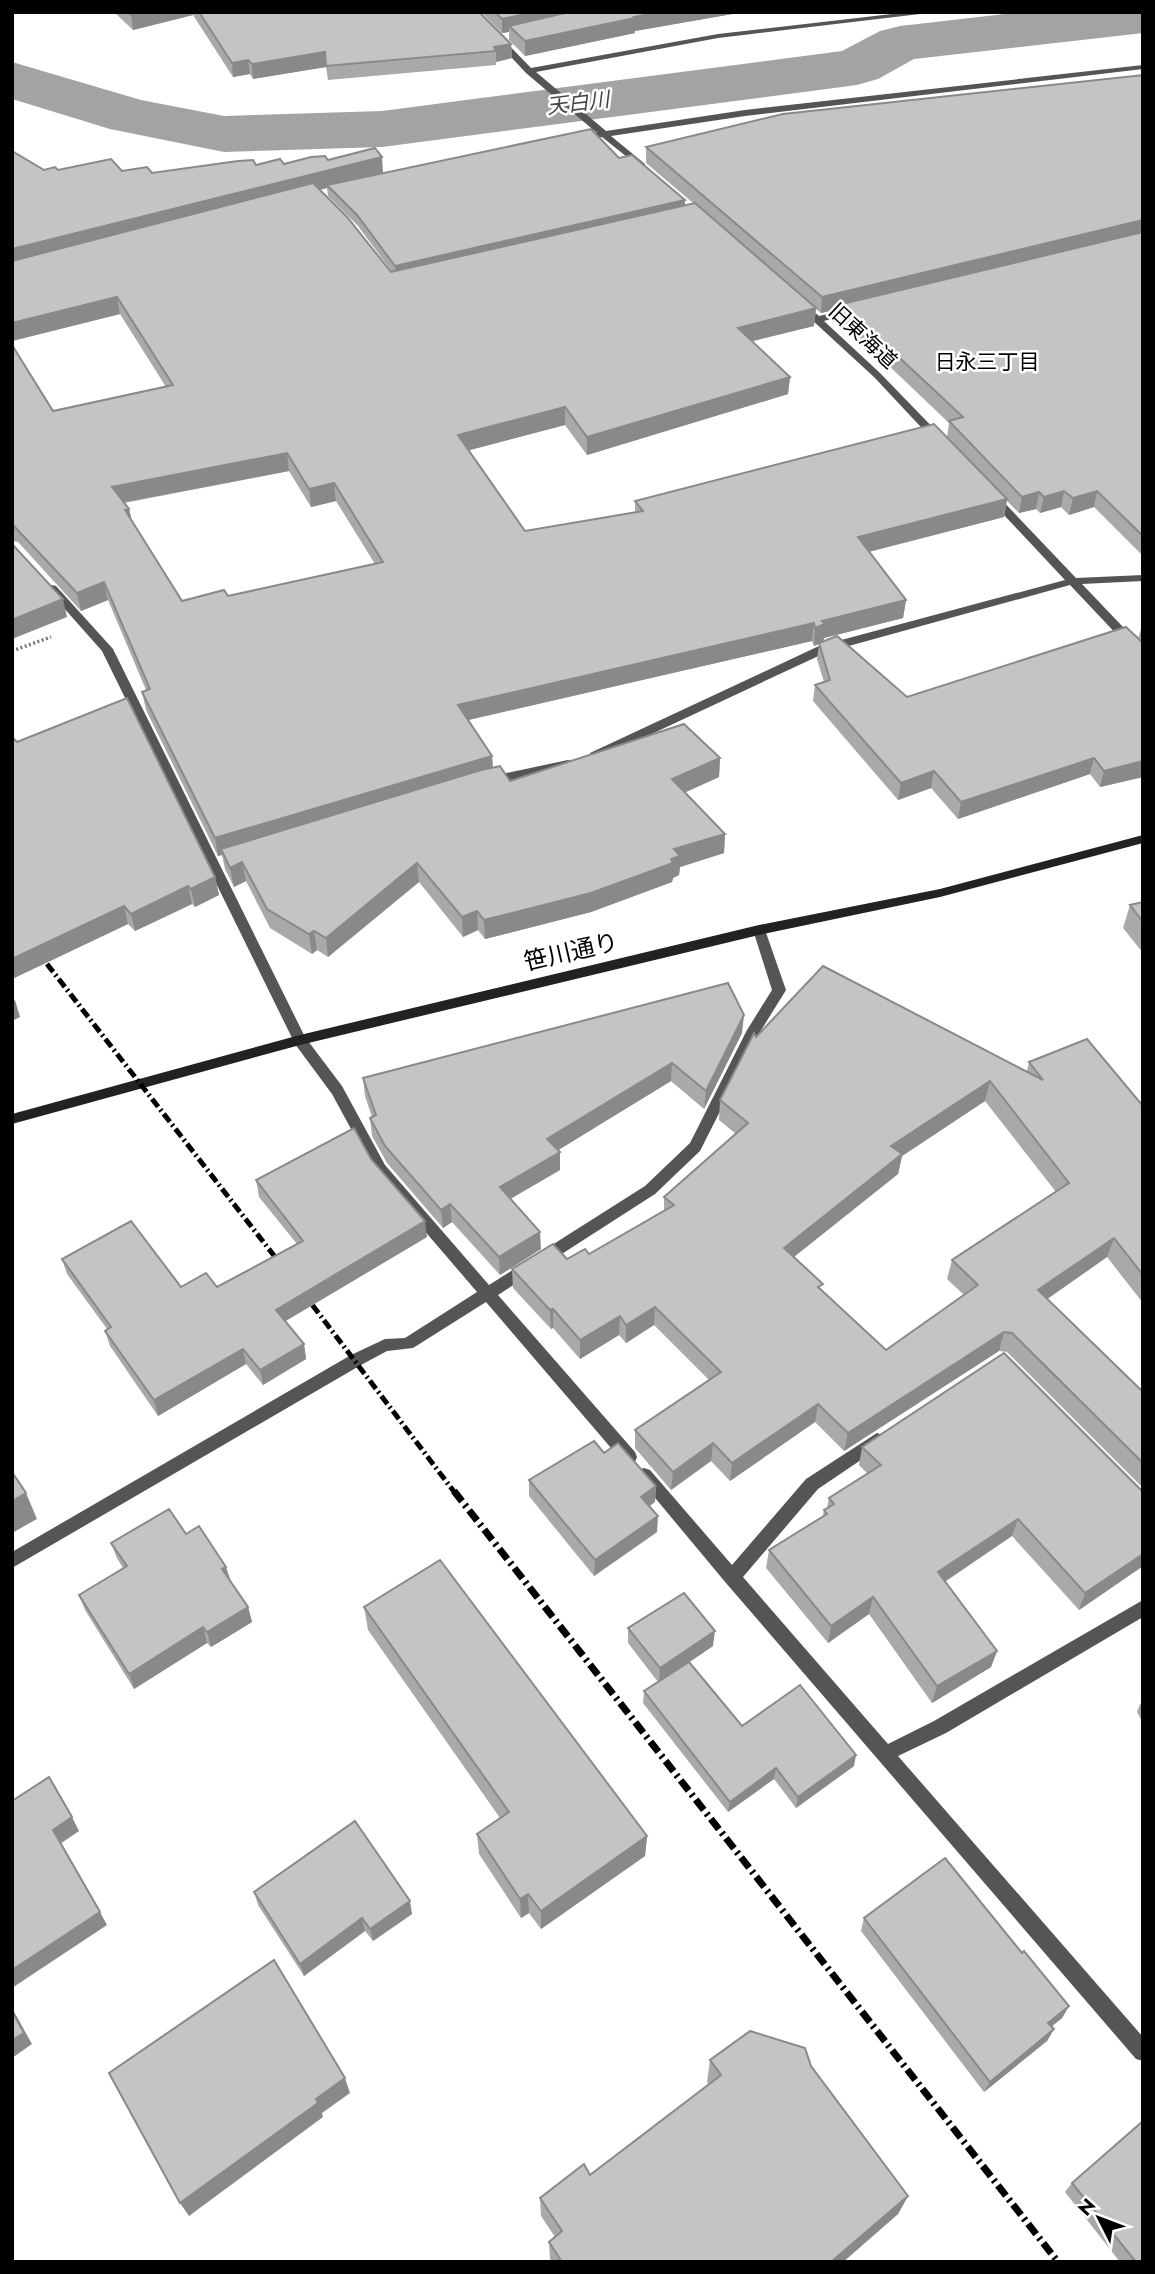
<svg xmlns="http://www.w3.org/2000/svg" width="1155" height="2274" font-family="Jost,'Noto Sans JP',sans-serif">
<rect width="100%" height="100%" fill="#fff"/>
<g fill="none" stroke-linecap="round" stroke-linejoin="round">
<polygon fill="#a3a3a3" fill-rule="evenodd" points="1023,12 1143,12 1143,33 914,59 878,79 857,85 382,147 224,152 110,129 12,99 12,62 141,100 224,116 382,111 842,51 880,31 900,26"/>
<polyline stroke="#777" stroke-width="3.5" stroke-dasharray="2 2.5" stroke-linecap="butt" points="12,651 51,637"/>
<g fill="#555" fill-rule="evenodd">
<polygon points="909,12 937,12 718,38 536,72 606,131 745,110 1143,65 1143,69 745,116 611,136 645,164 645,168 642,169 602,137 576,140 576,136 597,133 526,73 496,41 503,39 531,68 718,34"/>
<polygon points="799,304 805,304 819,316 863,306 863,310 824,321 880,373 942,437 942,441 934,441 874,377 799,308"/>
<polygon points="993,494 997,495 1076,578 1143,575 1143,581 1082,584 1143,648 1143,659 1139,658 1070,585 827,652 598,759 590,759 590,753 819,646 1065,580 989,499 989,495"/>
<polygon points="52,585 56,586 113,649 305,1037 342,1086 385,1165 489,1285 645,1186 690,1143 747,1030 772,990 753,930 754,927 764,927 786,990 760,1032 700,1151 655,1194 498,1295 635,1452 637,1457 635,1462 629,1464 623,1462 486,1302 413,1348 387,1351 361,1365 12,1568 12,1552 351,1355 385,1339 405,1338 477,1292 375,1173 332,1094 295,1044 102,651 48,590 46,588"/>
<polygon points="568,760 572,761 574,764 572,767 492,784 486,780 492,776"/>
<polygon points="877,1433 883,1435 885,1440 883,1445 818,1489 743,1577 888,1744 934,1721 1143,1600 1143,1617 946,1733 898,1756 1143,2037 1143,2061 1136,2059 726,1583 636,1475 638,1470 644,1468 650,1470 732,1565 806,1479"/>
</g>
<polygon fill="#222" fill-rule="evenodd" points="1143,835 1143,843 940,897 759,935 300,1045 12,1124 12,1114 300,1035 759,925 940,889"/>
<g stroke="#000" stroke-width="5" stroke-dasharray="10 3.5 2 3.5" stroke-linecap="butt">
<polyline points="12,919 286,1271"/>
<polyline points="301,1290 455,1493"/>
</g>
<polyline stroke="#000" stroke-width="7" stroke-dasharray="13 4.5 2.5 4.5" stroke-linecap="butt" points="454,1491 1058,2262"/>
</g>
<g fill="#a9a9a9" fill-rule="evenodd">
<polygon points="114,12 479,12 511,44 512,58 496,62 496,65 328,80 326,67 253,79 250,74 233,77 193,15 133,30"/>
<polygon points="481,12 744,12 635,31 635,33 525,56 509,40 509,32 502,33"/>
<path d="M1143,75v481l-49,-49 -25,8 -8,-8 -21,6 -4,-4 -17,4 -12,-12 -3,16 -135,35 37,48 -3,18 -79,20 -1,3 84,56 231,-58 5,-17v155l-43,10 -10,-13 -132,45 -27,-31 -33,12 -85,-99 2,-16 9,-3 -7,-23 2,-15 -5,2 -2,-5 -343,79 23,36 1,11 17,14 210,-23 -1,19 -34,15 40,42 -1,19 -44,14 -1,8 -6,3 -1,4 -81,30 -106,27 -7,-9 -15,7 -44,-55 -91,75 -11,-7 -5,4 -42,-26 -24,-47 -12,6 -9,-18 -3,-14 -4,1 -72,-146 -4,-18 4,-2 -38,-90 -27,11 -63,-69 -6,-1v-196l41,66 113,-24 -46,-73 -108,27v-190l32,19 78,1 30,2 176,-13 55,13 236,-15 66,42v5l8,-2 -47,-40v-16zM327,188l1,8 30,30 34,46 -73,-82zM842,308l-1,12 108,103 -2,14 -312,64v11l-110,19 -56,-81 96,-25 22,30 201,-61 2,-17 -38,-36 62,-15 2,-17 5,4zM289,471l22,36 25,-6 39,63 -147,32 -46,5 -50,-80 -3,-12 -5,-6z"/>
<polygon points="12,737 17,742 215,877 219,895 195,907 192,904 135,931 128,924 12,979"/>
<polygon points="1143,902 1143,953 1123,928 1130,905"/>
<polygon points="742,1033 704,1109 671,1081 558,1150 560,1152 560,1170 510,1199 541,1249 500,1275 452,1222 443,1228 387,1163 372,1136 370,1118 372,1117 365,1096 363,1078"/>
<path d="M756,1037l271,34 2,-9 114,44v197l-36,-46 -60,42 96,93v96l-136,-136 -8,-1 -155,100 -29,-29 -85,59 -19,-20 -40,29 -36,-42v-18l74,-50 -55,-55 -28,18 -7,-8 -39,24 -27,-31 -2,1 -38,-41 -1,-19 77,-15 75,-43v-14l72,-63 -17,-14 1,-20zM985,1101l71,91 -104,68 -5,19 17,16 -78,55 -64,-60 -28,-33 104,-83 4,-18z"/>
<polygon points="371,1159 427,1237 285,1321 304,1344 306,1359 263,1385 246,1364 158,1416 110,1346 105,1331 107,1329 67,1274 62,1259 181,1287 217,1287 297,1244 259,1197 256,1180"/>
<polygon points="862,1447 1143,1492 1143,1566 1079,1610 1012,1536 945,1582 997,1651 991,1667 932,1703 869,1614 828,1643 766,1568 769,1550 823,1516 824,1510 827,1508 829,1498 868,1474 859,1465"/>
<polygon points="604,1453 656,1486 655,1502 649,1506 657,1532 594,1576 529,1496 529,1480"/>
<polygon points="186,1534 230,1581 248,1607 252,1622 211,1647 207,1643 134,1689 85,1610 79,1595 123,1568 117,1558 111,1543"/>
<polygon points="364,1607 647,1836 645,1856 541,1929 529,1913 521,1918 479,1854 477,1834 500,1818 368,1630"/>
<polygon points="628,1628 713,1646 689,1662 742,1726 854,1766 796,1808 774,1779 728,1812 643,1703 644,1691 658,1682 628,1643"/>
<polygon points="1143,1703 1143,1723 1137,1712 1140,1704"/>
<polygon points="254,1892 412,1914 373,1941 365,1931 304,1976 258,1905"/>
<polygon points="864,1918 1022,1953 1069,2006 1062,2018 1051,2027 1054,2029 1047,2041 984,2092 861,1931"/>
<polygon points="710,2060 811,2066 908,2196 898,2214 843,2262 552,2262 550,2259 549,2242 555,2237 541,2216 540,2198 590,2175 709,2085 707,2082"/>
<polygon points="1072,2183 1143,2262 1120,2262 1065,2192"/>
</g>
<g fill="#898989">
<polygon points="143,12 193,12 193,15 133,30 131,15"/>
<polygon points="534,12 603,12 509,26 509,32 502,33 502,19"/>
<polygon points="659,12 744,12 635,31 635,33 525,56 525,41 634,17"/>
<polygon points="511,44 512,58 496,62 496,51 494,47"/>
<polygon points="325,52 326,67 253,79 252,64"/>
<polygon points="248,60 250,74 233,77 232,63"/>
<polygon points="382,157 383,173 327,185 327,188 12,267 12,249"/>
<polygon points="685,200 684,212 396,278 395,266"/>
<polygon points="1143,220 1142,235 842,304 842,308 821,313 822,297"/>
<polygon points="117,297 120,314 12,341 12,323"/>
<polygon points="816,308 814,326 737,345 738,328"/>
<polygon points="790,377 788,394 587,455 587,437"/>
<polygon points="565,407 565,425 459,453 458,435"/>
<polygon points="287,453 289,471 115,504 112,487"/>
<polygon points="334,483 336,501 311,507 309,489"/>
<polygon points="1064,491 1061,507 1040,513 1044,497"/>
<polygon points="1097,491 1094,507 1069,515 1073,498"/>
<polygon points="1039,492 1036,509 1019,513 1022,497"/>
<polygon points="1007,499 1004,517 856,555 858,537"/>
<polygon points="129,509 133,526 125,510"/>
<polygon points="104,582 108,600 81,611 77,593"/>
<polygon points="63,599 67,617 12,639 12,620"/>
<polygon points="906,600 903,618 824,638 823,642 814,646 815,628 822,621"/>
<polygon points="814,623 812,641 459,722 458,705"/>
<polygon points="492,756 493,774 221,849 222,855 218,856 215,838"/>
<polygon points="720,758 719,777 671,799 672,779"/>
<polygon points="1094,758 1090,774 958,819 961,802"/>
<polygon points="1143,761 1143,777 1100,787 1104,771"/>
<polygon points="934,771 931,788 898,800 901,783"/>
<polygon points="725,834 724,853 680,867 679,875 673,878 672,882 591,912 485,939 484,920 674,849"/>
<polygon points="242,862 246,881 234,887 230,868"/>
<polygon points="417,863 419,882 328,957 326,938"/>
<polygon points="215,877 219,895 195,907 191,889"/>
<polygon points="188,886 192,904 135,931 131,914"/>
<polygon points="124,906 128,924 12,979 12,959"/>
<polygon points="477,911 478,930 463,937 462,917"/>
<polygon points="314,931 317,950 312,954 309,934"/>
<polygon points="15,1000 20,1017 12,1021 12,1001"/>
<polygon points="744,1015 742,1033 704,1109 706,1091"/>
<polygon points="672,1063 671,1081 547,1157 547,1139"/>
<polygon points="990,1081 985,1101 902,1156 898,1174 781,1267 784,1248 891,1146"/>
<polygon points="560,1152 560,1170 500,1205 500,1187"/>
<polygon points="450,1204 452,1222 443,1228 441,1210"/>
<polygon points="425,1221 427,1237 279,1325 276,1310"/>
<polygon points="540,1232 541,1249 500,1275 499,1257"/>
<polygon points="1114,1238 1107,1257 1033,1309 1038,1290"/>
<polygon points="655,1307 654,1325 626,1343 626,1325"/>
<polygon points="553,1309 553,1328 551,1329 550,1310"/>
<polygon points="620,1316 619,1335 580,1359 580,1340"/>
<polygon points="1004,1332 999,1351 844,1451 848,1433"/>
<polygon points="304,1344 306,1359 263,1385 260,1370"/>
<polygon points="243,1349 246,1364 158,1416 154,1400"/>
<polygon points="818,1404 815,1422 730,1481 732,1463"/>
<polygon points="713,1443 711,1461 671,1490 673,1472"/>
<polygon points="656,1486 655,1502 640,1513 641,1497"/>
<polygon points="26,1493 37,1519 12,1533 12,1501"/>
<polygon points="658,1516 657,1532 594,1576 595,1560"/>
<polygon points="1018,1519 1012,1536 933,1589 938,1572"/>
<polygon points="1143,1554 1143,1566 1079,1610 1085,1593"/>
<polygon points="226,1567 231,1582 222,1569"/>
<polygon points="873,1597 869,1614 828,1643 831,1626"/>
<polygon points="248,1607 252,1622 211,1647 207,1632"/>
<polygon points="203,1627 207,1643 134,1689 129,1674"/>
<polygon points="715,1631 713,1646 659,1683 660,1668"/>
<polygon points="997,1651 991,1667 932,1703 937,1686"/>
<polygon points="856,1755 854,1766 796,1808 798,1797"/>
<polygon points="776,1768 774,1779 728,1812 730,1802"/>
<polygon points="72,1817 79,1831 60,1844 53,1830"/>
<polygon points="647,1836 645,1856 541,1929 541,1911"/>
<polygon points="528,1894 529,1913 521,1918 520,1899"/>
<polygon points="410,1901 412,1914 373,1941 370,1929"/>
<polygon points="100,1912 107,1925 12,1988 12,1970"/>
<polygon points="362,1918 365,1931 304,1976 300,1964"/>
<polygon points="1069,2006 1062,2018 1041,2035 1048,2023"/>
<polygon points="12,2008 32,2044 12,2058"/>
<polygon points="1054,2029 1047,2041 984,2092 990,2082"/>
<polygon points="345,2078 350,2093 322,2113 323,2117 189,2216 180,2203 316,2099"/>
<polygon points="908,2196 898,2214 843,2262 831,2262"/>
</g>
<g fill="#c4c4c4" stroke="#898989" stroke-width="2" fill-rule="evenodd">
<polygon points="127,12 143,12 131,15"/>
<polygon points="199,12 479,12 511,44 494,47 496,51 326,66 325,52 252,64 248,60 232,63"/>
<polygon points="495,12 534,12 502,19"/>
<polygon points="569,12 659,12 634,17 635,18 525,41 509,26"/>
<polygon points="1143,75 1143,220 822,297 646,147 783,114"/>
<polygon points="591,129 619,158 632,155 685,200 395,266 357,215 327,185"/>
<polygon points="375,148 382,157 12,249 12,151 44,170 55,167 58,170 111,159 122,171 147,167 152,173 238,161 253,160 256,165 280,159 284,164 311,157 325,156 328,160"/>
<path d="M313,183l34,34 44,55 304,-69 121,105 -78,20 52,49 -203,60 -22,-30 -107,28 67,96 118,-20 -8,-10 299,-77 73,75 -149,38 48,63 -84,21 3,3 -10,4 -1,-5 -356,82 34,51 -277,82 -73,-146 8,-3 -46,-107 -27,11 -65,-69v-179l41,66 120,-26 -56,-88 -105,26v-62zM287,453l22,36 25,-6 49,79 -155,34 -4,-6 -42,11 -57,-91 4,-1 -17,-22z"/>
<polygon points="1143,232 1143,536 1097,491 1073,498 1064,491 1044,497 1039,492 1022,497 949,421 963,417 842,304"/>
<polygon points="12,544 63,599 12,620"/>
<polygon points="1126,627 1143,643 1143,761 1104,771 1094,758 961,802 934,771 901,783 815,685 830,680 819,643 837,636 907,697"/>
<polygon points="127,698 215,877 191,889 188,886 131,914 124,906 12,959 12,737 17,742"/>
<polygon points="684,724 720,758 672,779 725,834 674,849 680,856 671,859 673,863 591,893 484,920 477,911 462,917 417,863 326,938 314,931 309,934 267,909 242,862 230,868 221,849 481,770 500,766 510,781"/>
<polygon points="1143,902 1143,922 1130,905"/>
<path d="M823,966l220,114 -14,-18 58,-23 56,67v169l-29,-37 -76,52 105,102v71l-131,-130 -8,-1 -156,101 -30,-29 -86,59 -19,-20 -40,29 -38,-42 86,-58 -66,-65 -29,18 -6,-9 -40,24 -27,-31 -3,1 -38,-41 41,-25 14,15 18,-10 4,5 85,-49 -10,-8 84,-74 -28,-23 34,-67 2,4zM990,1081l79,102 -117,77 26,25 -92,65 -68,-63 5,-3 -39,-36 118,-94 -11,-8z"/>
<polygon points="728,983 744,1015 706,1091 672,1063 547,1139 560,1152 500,1187 540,1232 499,1257 450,1204 441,1210 385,1146 370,1118 376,1115 363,1078"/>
<polygon points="354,1128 371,1159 425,1221 276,1310 304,1344 260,1370 243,1349 154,1400 105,1331 111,1327 62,1259 131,1221 181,1287 206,1273 217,1287 303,1241 256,1180"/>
<polygon points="1004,1353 1143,1492 1143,1554 1085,1593 1018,1519 938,1572 997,1651 937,1686 873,1597 831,1626 769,1550 827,1514 824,1510 834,1504 829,1498 881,1465 862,1447"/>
<polygon points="594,1441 604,1453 618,1443 656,1486 641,1497 658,1516 595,1560 529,1480"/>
<polygon points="12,1472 26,1493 12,1501"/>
<polygon points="169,1509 186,1534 199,1526 226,1567 222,1569 248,1607 207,1632 203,1627 129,1674 79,1595 127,1566 111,1543"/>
<polygon points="440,1560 647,1836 541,1911 528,1894 520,1899 477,1834 509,1812 364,1607"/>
<polygon points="684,1593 715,1631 660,1668 628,1628"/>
<polygon points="689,1662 742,1726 800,1685 856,1755 798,1797 776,1768 730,1802 644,1691"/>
<polygon points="49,1777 72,1817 53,1830 100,1912 12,1970 12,1801"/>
<polygon points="355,1821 410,1901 370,1929 362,1918 300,1964 254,1892"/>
<polygon points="945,1858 1022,1953 1024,1951 1069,2006 1048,2023 1054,2029 990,2082 864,1918"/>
<polygon points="274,1960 345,2078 316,2099 318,2103 180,2203 109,2073"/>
<polygon points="12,2011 24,2033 12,2040"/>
<polygon points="750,2031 805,2048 811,2066 908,2196 831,2262 562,2262 549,2242 562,2231 540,2198 584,2164 590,2175 721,2075 710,2060"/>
<polygon points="1143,2121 1143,2262 1136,2262 1072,2183"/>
</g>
<g text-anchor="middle" stroke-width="5" stroke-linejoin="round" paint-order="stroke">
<g font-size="21" font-style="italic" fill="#444" stroke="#fff">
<text transform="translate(578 103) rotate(-7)" y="7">天白川</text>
</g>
<g font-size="21" fill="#000" stroke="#fff">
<text transform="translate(863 336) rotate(43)" y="7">旧東海道</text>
</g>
<g font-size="21" fill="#000" stroke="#fff">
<text x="987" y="369">日永三丁目</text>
</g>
<g font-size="24" fill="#000" stroke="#fff">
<text transform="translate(571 952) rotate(-13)" y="8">笹川通り</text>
</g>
</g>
<rect width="1155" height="2274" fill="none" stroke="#000000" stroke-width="28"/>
<g transform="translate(1099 2218) rotate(312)" stroke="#ffffff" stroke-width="5" paint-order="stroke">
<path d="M0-5L12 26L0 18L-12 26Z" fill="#000000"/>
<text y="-10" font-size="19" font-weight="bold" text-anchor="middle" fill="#000000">N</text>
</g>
</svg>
